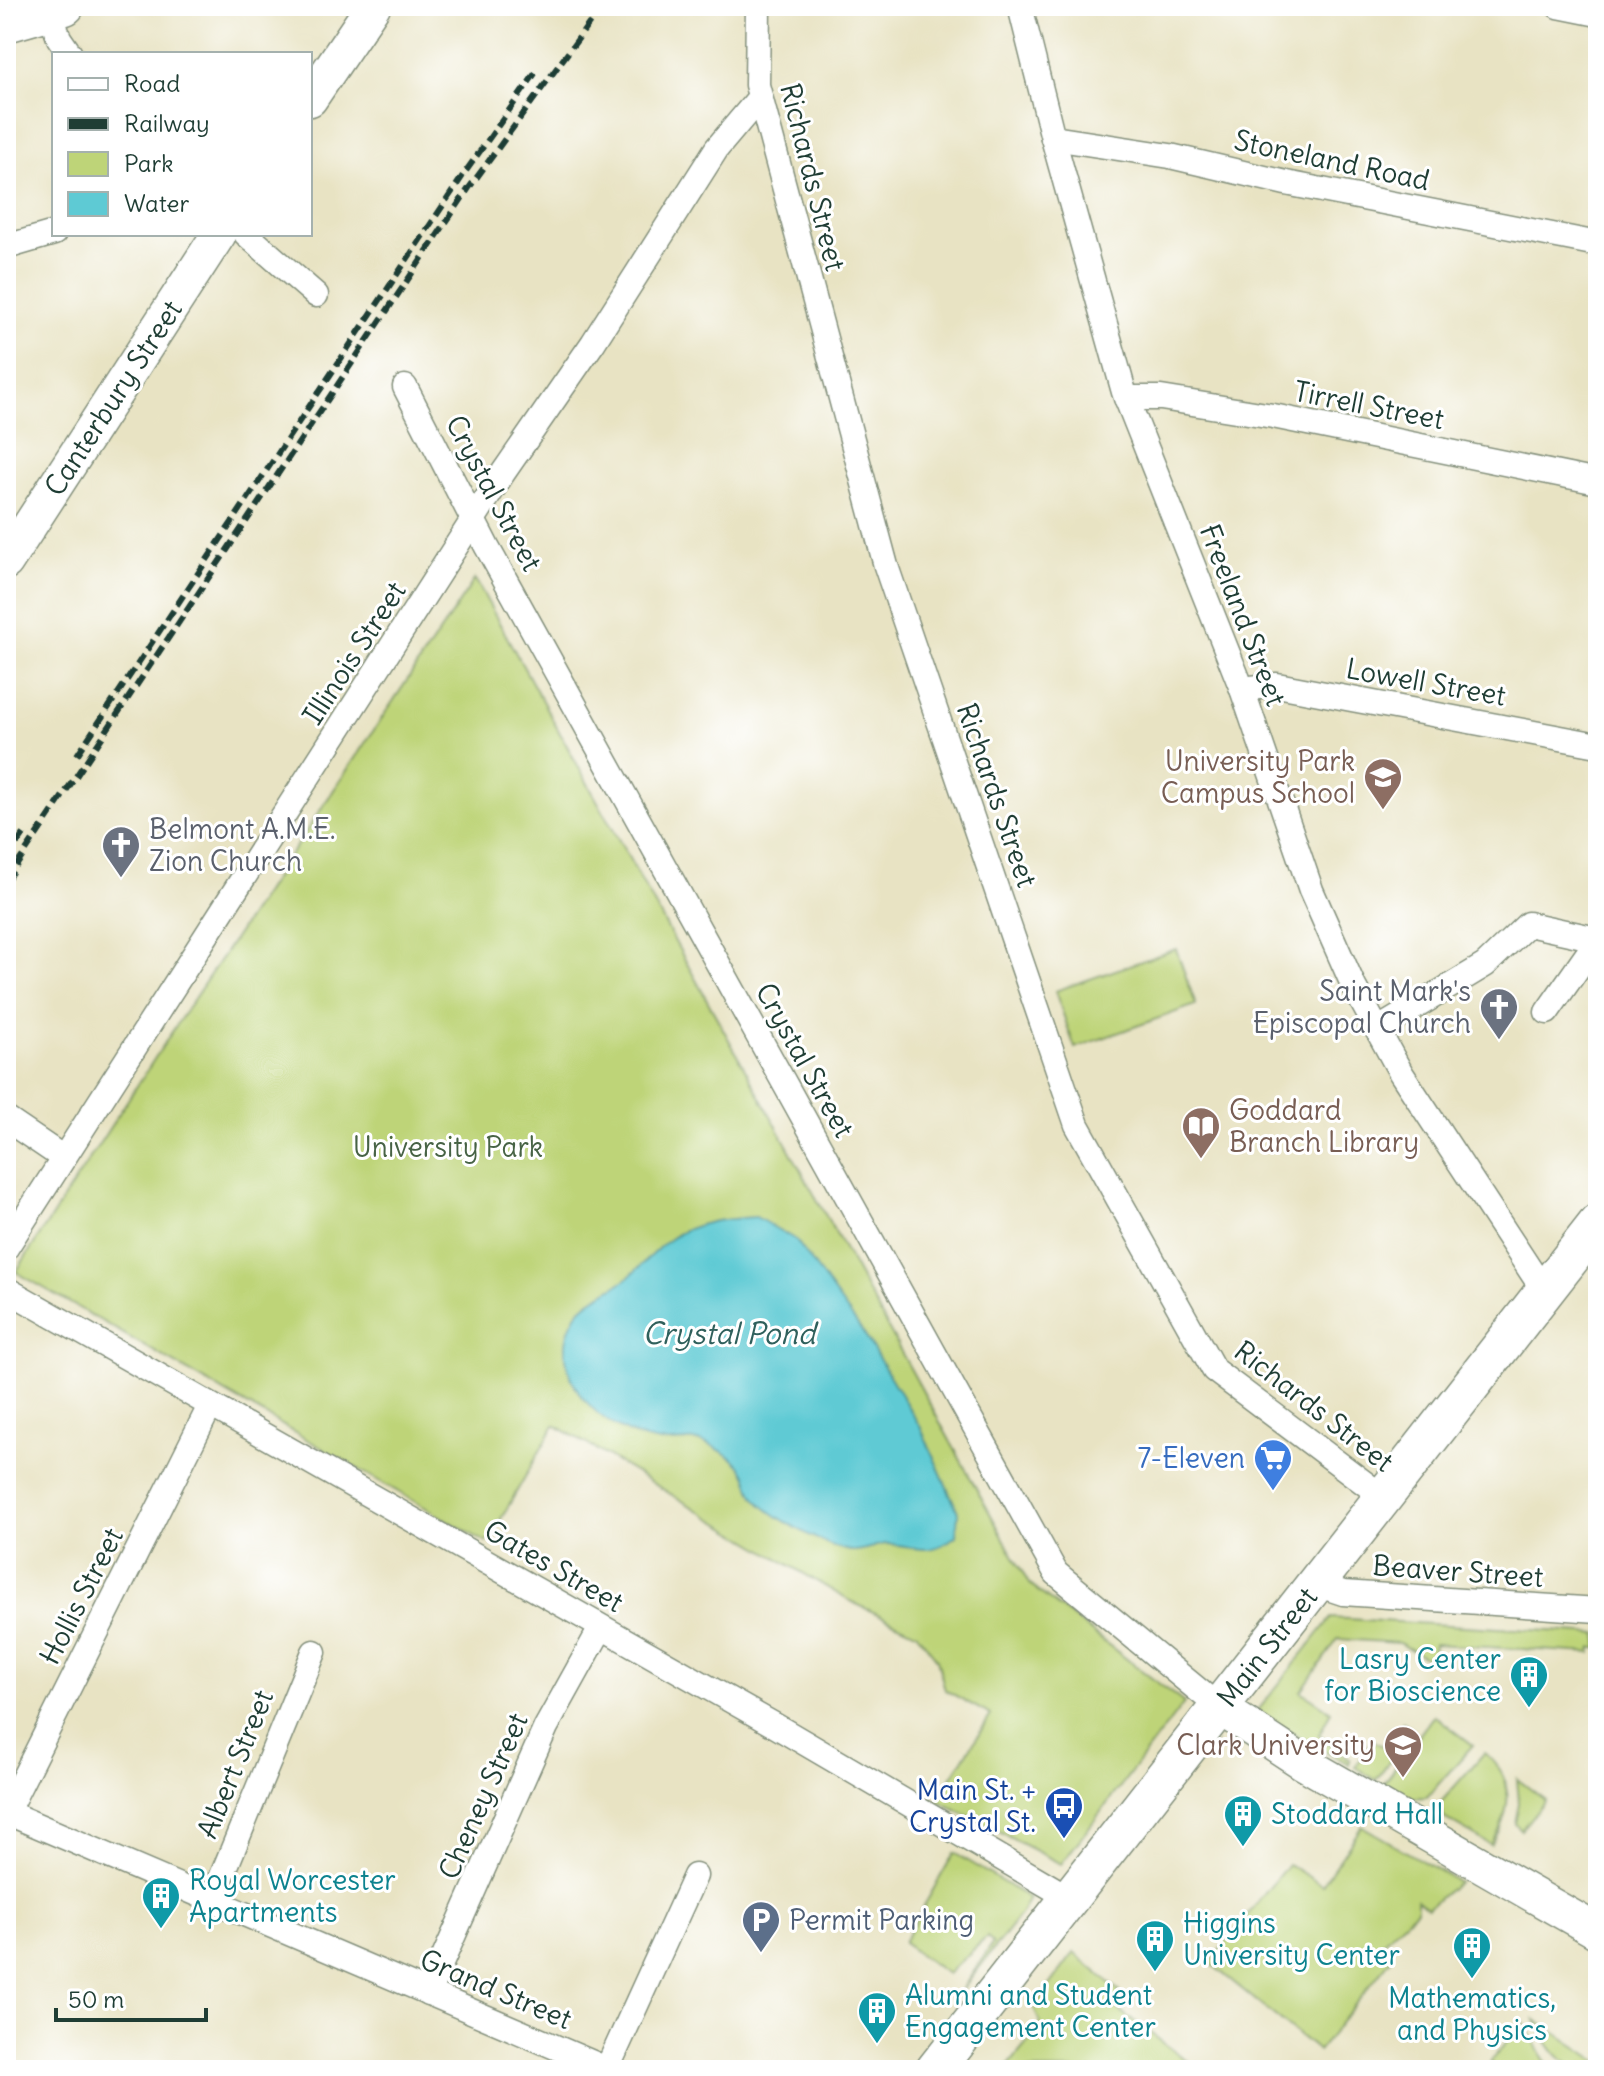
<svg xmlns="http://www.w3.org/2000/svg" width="1604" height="2076" font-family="Delius,sans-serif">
<rect width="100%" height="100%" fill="#fff"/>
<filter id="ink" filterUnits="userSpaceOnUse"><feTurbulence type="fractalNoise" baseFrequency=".0125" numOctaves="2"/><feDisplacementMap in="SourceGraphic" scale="16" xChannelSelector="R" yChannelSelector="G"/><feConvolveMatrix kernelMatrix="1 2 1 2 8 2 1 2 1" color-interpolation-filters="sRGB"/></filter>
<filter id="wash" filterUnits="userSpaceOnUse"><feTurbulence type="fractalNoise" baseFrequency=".006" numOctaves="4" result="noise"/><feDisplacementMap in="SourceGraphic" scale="32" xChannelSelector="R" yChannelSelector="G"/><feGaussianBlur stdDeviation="1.8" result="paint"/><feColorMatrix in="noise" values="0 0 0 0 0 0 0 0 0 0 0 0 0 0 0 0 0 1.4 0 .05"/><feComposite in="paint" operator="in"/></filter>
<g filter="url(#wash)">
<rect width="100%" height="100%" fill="#e8e3c3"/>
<g fill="#bed478" stroke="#6e8856" stroke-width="2">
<polygon points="475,579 1029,1584 1184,1703 1061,1864 937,1800 991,1715 945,1690 937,1659 916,1632 850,1601 555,1425 487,1543 16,1272 179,1021"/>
<polygon points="1176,949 1196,1005 1075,1048 1055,991"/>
<polygon points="1331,1618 1598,1634 1598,1648 1592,1648 1591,1653 1434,1644 1432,1661 1399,1643 1338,1639 1301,1691 1331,1711 1319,1735 1350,1760 1349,1764 1256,1713"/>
<polygon points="1434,1715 1473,1745 1427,1797 1410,1798 1384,1783"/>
<polygon points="1403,1722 1413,1729 1376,1780 1355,1767 1372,1740 1386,1748"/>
<path d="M1484,1753c33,24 27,60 7,92l-47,-27 -4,-15z"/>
<polygon points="1517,1779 1545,1800 1521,1830 1515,1824 1519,1803"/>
<polygon points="1362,1826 1458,1882 1428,1908 1417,1899 1417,1910 1378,1946 1391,1959 1318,2051 1210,1963 1288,1864 1322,1885"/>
<polygon points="954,1853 1029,1898 1021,1914 961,1991 993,1943 987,1937 947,1974 903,1943"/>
<polygon points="1074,1953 1120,1992 1112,2005 1200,2070 1005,2070 1037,2031 1040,2023 1034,2007"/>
<path d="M1536,2020l62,41v9c-36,0 -48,-19 -62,-50z"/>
<polygon points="1523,2022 1549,2068 1503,2070 1490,2062"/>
</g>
<path fill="#5ecad4" stroke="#3e8484" stroke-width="2" d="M756,1217l40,23 68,94 57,94 37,84 -2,24c-30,23 -39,9 -68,8 -12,0 -24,8 -36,7 -19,0 -88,-38 -98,-55 -4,-7 -5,-16 -9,-23 -7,-13 -24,-23 -38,-29 -15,-7 -31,0 -47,-2 -59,-8 -119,-69 -84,-127 9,-15 35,-25 49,-35 16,-12 28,-30 45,-41 25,-18 56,-20 86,-22z"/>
</g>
<g filter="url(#ink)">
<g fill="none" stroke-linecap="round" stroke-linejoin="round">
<defs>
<g id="street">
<polyline points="48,6 59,38 70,54"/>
<polyline points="758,6 757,85 886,566 1077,1125 1214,1370 1383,1497"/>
<polyline points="1020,6 1053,138 1124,392 1242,689 1311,890 1354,987 1401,1073 1544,1291"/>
<polyline points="1558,6 1598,14"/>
<polyline points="1053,138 1170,156 1286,183 1598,244"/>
<polyline points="246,234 316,295"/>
<polyline points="6,247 54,233"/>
<polyline points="405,387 487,547 1056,1573 1220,1708"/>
<polyline points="1126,398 1161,398 1273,416 1598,482"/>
<polyline points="1242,689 1277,685 1598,745"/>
<polyline points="1547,1012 1598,939"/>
<polyline points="1377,1030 1485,965 1528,924 1597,939"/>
<polyline points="6,1119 62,1157"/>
<polyline points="6,1248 503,473 593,343 717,148 760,97"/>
<polyline points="6,1289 776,1726 1071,1899"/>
<polyline points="1316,1584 1343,1593 1598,1610"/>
<polyline points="6,1812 609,2070"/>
<polyline points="6,1813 210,1406"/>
<polyline points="212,1900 314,1652"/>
<polyline points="428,1993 546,1727 601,1628"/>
<polyline points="607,2069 695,1876"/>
</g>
<g id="secondary">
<polyline points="310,99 373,6"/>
<polyline points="6,562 219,234"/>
<polyline points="1220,1708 1304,1763 1598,1932"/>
</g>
<g id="primary">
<polyline points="6,23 65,6"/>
<polyline points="935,2070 1598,1223"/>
</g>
</defs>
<use href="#street" stroke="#84907c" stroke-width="27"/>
<use href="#secondary" stroke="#84907c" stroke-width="37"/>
<use href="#primary" stroke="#84907c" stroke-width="41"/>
<use href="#street" stroke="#fff" stroke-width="24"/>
<use href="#secondary" stroke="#fff" stroke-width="34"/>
<use href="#primary" stroke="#fff" stroke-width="38"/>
<g stroke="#1f3d34" stroke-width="6" stroke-dasharray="12 6" stroke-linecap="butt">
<polyline points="77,755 466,171 539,68"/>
<polyline points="6,858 27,830"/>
<polyline points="6,881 469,188 602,6"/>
</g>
</g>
</g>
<defs>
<symbol id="school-pin" viewBox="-11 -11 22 30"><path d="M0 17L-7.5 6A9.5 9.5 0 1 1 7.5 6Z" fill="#8d6e63" stroke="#fff"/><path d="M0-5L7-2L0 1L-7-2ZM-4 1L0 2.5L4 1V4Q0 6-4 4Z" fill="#fff"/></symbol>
<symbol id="church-pin" viewBox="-11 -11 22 30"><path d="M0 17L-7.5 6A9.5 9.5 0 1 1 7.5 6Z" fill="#6b7280" stroke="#fff"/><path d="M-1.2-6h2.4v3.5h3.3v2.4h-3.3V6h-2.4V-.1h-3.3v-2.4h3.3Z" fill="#fff"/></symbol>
<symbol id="library-pin" viewBox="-11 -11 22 30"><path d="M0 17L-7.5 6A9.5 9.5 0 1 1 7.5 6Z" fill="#8d6e63" stroke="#fff"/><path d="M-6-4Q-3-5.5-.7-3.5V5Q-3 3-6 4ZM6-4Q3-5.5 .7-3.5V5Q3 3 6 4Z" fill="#fff"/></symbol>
<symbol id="supermarket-pin" viewBox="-11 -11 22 30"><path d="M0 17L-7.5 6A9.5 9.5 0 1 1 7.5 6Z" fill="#3f7fe0" stroke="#fff"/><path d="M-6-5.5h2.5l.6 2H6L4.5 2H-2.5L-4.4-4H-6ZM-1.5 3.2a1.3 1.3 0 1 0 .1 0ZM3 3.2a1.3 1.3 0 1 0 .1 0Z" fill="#fff"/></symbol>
<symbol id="building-pin" viewBox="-11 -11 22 30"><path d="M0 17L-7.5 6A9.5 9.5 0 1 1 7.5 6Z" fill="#0f9aa8" stroke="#fff"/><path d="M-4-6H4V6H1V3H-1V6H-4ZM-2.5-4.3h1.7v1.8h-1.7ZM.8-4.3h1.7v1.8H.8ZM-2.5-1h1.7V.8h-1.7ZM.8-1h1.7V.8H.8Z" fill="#fff"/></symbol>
<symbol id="university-pin" viewBox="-11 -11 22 30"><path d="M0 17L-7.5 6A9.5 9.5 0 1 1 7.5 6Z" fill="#8d6e63" stroke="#fff"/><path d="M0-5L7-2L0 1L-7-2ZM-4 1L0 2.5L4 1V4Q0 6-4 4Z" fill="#fff"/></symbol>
<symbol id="bus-pin" viewBox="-11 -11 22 30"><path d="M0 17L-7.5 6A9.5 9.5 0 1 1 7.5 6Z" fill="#1a4fb4" stroke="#fff"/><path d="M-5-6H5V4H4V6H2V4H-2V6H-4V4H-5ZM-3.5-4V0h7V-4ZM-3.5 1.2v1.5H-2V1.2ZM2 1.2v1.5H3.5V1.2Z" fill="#fff"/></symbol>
<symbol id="parking-pin" viewBox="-11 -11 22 30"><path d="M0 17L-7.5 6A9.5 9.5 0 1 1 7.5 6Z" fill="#5c6f8a" stroke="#fff"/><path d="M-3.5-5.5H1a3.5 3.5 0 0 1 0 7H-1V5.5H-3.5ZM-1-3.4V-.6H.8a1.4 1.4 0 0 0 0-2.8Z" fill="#fff"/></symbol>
</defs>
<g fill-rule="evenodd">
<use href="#school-pin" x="1361" y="755" width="44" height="60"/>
<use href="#church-pin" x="99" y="823" width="44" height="60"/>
<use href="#church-pin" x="1477" y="985" width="44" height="60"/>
<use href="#library-pin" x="1179" y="1104" width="44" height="60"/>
<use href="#supermarket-pin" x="1251" y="1436" width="44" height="60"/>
<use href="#building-pin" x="1507" y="1653" width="44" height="60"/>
<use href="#university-pin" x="1381" y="1723" width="44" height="60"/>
<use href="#bus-pin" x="1042" y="1784" width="44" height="60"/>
<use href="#building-pin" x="1221" y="1792" width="44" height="60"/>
<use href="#building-pin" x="139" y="1874" width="44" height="60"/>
<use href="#parking-pin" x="739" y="1898" width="44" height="60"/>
<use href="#building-pin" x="1133" y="1917" width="44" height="60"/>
<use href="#building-pin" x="1450" y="1924" width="44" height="60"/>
<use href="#building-pin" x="855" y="1989" width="44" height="60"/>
</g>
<g text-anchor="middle" stroke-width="6" stroke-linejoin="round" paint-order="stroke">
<g font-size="28" fill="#1f3d34" stroke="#fff">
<text transform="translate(1332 160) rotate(12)" y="10">Stoneland Road</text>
<text transform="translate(813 177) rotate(76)" y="10">Richards Street</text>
<text transform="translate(113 398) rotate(-57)" y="10">Canterbury Street</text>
<text transform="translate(1369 405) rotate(11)" y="10">Tirrell Street</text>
<text transform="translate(494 493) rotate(62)" y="10">Crystal Street</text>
<text transform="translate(1243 615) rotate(69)" y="10">Freeland Street</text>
<text transform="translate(354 653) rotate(-57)" y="10">Illinois Street</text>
<text transform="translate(1426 682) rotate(10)" y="10">Lowell Street</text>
<text transform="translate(997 795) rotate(71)" y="10">Richards Street</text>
<text transform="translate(805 1060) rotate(61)" y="10">Crystal Street</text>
<text transform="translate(1314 1406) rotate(38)" y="10">Richards Street</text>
<text transform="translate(554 1566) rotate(30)" y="10">Gates Street</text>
<text transform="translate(1458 1571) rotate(4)" y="10">Beaver Street</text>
<text transform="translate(81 1596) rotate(-63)" y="10">Hollis Street</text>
<text transform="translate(1267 1647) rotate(-52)" y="10">Main Street</text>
<text transform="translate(235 1764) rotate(-68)" y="10">Albert Street</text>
<text transform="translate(483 1796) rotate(-66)" y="10">Cheney Street</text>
<text transform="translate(496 1989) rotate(23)" y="10">Grand Street</text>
</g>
<g font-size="28" fill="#785e54" stroke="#fff" text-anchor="end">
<text x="1355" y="771">University Park<tspan x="1355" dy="32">Campus School</tspan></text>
<text x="1229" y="1120" text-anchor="start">Goddard<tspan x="1229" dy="32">Branch Library</tspan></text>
<text x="1375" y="1755">Clark University</text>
</g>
<g font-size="28" fill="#5b616d" stroke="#fff" text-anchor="start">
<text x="149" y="839">Belmont A.M.E.<tspan x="149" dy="32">Zion Church</tspan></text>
<text x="1471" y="1001" text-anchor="end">Saint Mark's<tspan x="1471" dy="32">Episcopal Church</tspan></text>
</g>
<g font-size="28" fill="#476345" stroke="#fff">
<text x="448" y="1157">University Park</text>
</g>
<g font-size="28" fill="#366cbe" stroke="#fff" text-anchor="end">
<text x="1245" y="1468">7-Eleven</text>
</g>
<g font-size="28" fill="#0d838f" stroke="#fff" text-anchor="start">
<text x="1501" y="1669" text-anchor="end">Lasry Center<tspan x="1501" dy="32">for Bioscience</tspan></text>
<text x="1271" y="1824">Stoddard Hall</text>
<text x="189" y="1890">Royal Worcester<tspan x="189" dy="32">Apartments</tspan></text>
<text x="1183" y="1933">Higgins<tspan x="1183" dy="32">University Center</tspan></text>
<text x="905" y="2005">Alumni and Student<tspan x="905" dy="32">Engagement Center</tspan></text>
<text x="1472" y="2008" text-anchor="middle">Mathematics,<tspan x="1472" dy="32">and Physics</tspan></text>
</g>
<g font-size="28" fill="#164399" stroke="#fff" text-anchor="end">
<text x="1036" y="1800">Main St. +<tspan x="1036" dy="32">Crystal St.</tspan></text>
</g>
<g font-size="28" fill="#4e5e75" stroke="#fff" text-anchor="start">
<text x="789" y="1930">Permit Parking</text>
</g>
<g font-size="30" font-style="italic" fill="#2f605c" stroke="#fff">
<text x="729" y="1344">Crystal Pond</text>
</g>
</g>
<rect width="1604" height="2076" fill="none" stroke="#fff" stroke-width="32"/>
<rect x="52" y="52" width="260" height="184" fill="#ffffff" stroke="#a5b1ae" stroke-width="2"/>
<rect x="68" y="78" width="40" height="12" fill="#ffffff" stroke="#a5b1ae" stroke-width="2"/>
<text x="124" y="92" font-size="24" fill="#1f3d34">Road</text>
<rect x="68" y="118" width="40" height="12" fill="#1f3d34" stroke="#a5b1ae" stroke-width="2"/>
<text x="124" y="132" font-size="24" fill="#1f3d34">Railway</text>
<rect x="68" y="152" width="40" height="24" fill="#bed478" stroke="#a5b1ae" stroke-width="2"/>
<text x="124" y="172" font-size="24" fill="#1f3d34">Park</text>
<rect x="68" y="192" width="40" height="24" fill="#5ecad4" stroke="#a5b1ae" stroke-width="2"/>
<text x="124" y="212" font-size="24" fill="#1f3d34">Water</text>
<path d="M56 2008v12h150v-12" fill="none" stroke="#1f3d34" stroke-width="4"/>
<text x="68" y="2008" font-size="24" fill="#1f3d34" stroke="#ffffff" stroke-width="6" paint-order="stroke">50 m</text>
</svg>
